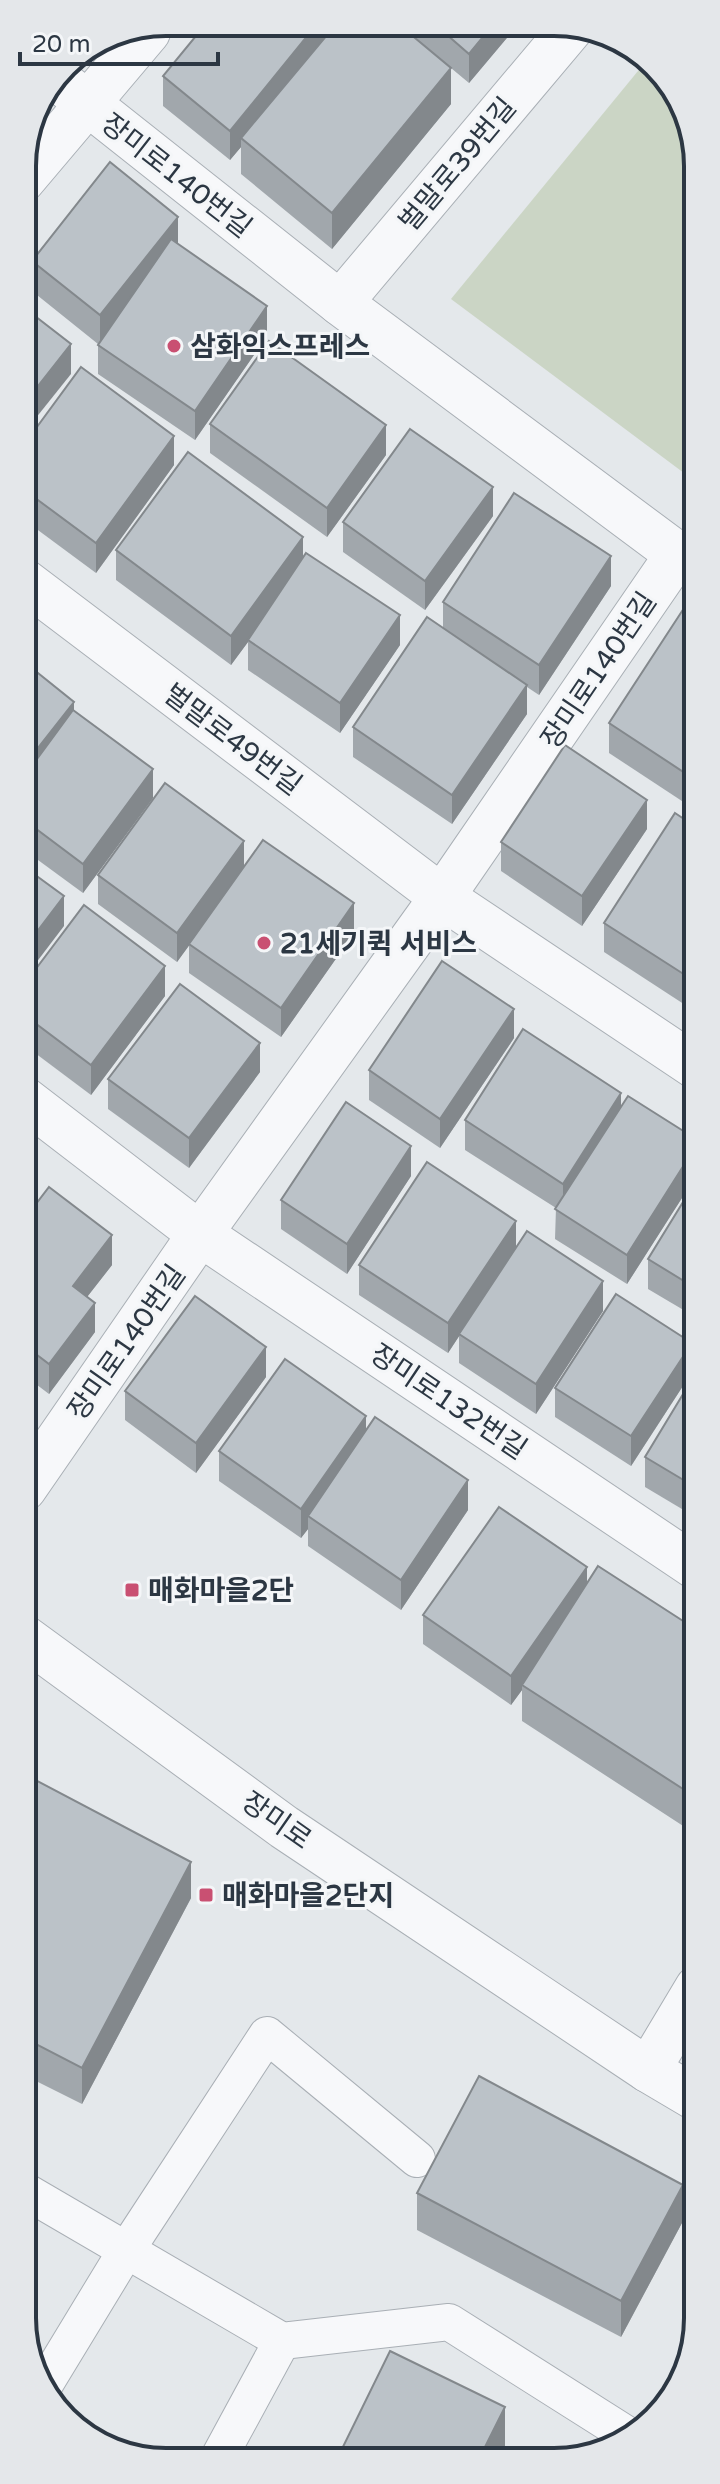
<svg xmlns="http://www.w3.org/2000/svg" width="720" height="2484" font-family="'Varela Round','Noto Sans KR',sans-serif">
<rect width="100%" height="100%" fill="#e4e8eb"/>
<polygon fill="#cbd5c5" points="647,60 656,64 695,138 696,482 451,299"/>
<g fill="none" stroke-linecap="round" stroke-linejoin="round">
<defs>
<g id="service">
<polyline points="25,2191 282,2341 449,2322 626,2434"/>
<polyline points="45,2384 127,2249 267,2035 417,2159"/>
<polyline points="218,2459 282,2341"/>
</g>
<g id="minor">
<polyline points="57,79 340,303 696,568"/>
<polyline points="22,181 148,32"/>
<polyline points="340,303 574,25"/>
<polyline points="23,580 442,897 696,1067"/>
<polyline points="23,1098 200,1234 697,1568"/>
<polyline points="24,1489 200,1234 442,897 677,555"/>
<polyline points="648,2070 697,1988"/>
</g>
<polyline id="tertiary" points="24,1637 284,1827 648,2070 697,2099"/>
</defs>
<use href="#service" stroke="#a9afb5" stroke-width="38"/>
<use href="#minor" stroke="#a9afb5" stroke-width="46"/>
<use href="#tertiary" stroke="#a9afb5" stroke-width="46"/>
<use href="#service" stroke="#f7f8fa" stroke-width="36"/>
<use href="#minor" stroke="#f7f8fa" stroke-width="44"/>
<use href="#tertiary" stroke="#f7f8fa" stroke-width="44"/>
</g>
<g fill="#a1a7ac">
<polygon points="517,26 469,83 451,68 451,104 332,249 241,174 241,147 230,160 163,106 163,76 403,28"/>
<polygon points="178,244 267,336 195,440 98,374 98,344 32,291 32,261"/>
<polygon points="210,424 386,455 327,537 210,453"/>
<polygon points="23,446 174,465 96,573 23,519"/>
<polygon points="493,516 425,610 343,552 343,522"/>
<polygon points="116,550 303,557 400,645 340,733 248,670 248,642 231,665 116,580"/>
<polygon points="611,586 539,695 527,687 527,714 452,824 353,757 353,727 443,628 443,602"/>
<polygon points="696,611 696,792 688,805 609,753 609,723"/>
<polygon points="23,661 74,711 153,798 83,893 23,849"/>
<polygon points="696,827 696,1012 604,952 604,923"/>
<polygon points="647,829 582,926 501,871 501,842"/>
<polygon points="244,867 354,933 281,1037 189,973 189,945 177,962 98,904 98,875"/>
<polygon points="23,986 165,996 91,1095 23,1044"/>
<polygon points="514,1038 440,1148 369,1100 369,1070"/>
<polygon points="260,1072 189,1168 108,1109 108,1079"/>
<polygon points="621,1106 696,1139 696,1176 627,1284 555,1239 556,1208 465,1150 465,1120"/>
<polygon points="411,1176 347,1274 281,1229 281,1200"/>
<polygon points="696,1181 697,1318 648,1289 648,1259"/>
<polygon points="23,1221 112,1265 87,1297 95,1332 49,1394 24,1375"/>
<polygon points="516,1248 603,1311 536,1414 459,1363 459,1336 448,1353 359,1295 359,1265"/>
<polygon points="697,1371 697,1518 645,1487 645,1457"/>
<polygon points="692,1372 631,1466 555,1417 555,1388"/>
<polygon points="266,1377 196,1473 125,1420 125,1391"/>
<polygon points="366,1431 468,1510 401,1610 308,1546 308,1529 301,1538 219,1481 219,1451"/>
<polygon points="587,1585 697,1630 697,1835 522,1721 522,1690 511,1705 423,1644 423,1615"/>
<polygon points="24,1774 191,1898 82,2104 24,2075"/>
<polygon points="417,2193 683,2221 621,2337 417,2230"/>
</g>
<g fill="#83888c">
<polygon points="492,26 517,26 469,83 469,54"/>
<polygon points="313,29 338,29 241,138 241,147 230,160 230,131"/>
<polygon points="451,68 451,104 332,249 332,213"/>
<polygon points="178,217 178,246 100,345 100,315"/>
<polygon points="267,306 267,336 195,440 195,411"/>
<polygon points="71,344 71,374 23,434 23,405"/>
<polygon points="386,425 386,455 327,537 327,508"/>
<polygon points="174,436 174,465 96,573 96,543"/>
<polygon points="493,487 493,516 425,610 425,581"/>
<polygon points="303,537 303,566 248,640 248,642 231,665 231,636"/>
<polygon points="611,556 611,586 539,695 539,665"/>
<polygon points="400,615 400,645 340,733 340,703"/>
<polygon points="527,685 527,714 452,824 452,795"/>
<polygon points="74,702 74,731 23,796 23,767"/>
<polygon points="696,763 696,792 688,805 688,775"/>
<polygon points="153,769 153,798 83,893 83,864"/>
<polygon points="647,800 647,829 582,926 582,896"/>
<polygon points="244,841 244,871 177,962 177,933"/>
<polygon points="64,896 64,926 23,980 23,950"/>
<polygon points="354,903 354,933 281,1037 281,1008"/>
<polygon points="165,966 165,996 91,1095 91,1065"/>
<polygon points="514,1009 514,1038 440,1148 440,1119"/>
<polygon points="260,1043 260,1072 189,1168 189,1138"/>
<polygon points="621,1093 621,1123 563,1213 563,1184"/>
<polygon points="411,1146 411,1176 347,1274 347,1244"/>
<polygon points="696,1146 696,1176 627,1284 627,1255"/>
<polygon points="30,1174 30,1204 23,1213 23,1183"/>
<polygon points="516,1221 516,1250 448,1353 448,1323"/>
<polygon points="112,1235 112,1265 73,1315 73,1286"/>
<polygon points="603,1281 603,1311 536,1414 536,1384"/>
<polygon points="95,1303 95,1332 49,1394 49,1364"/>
<polygon points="692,1343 692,1372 631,1466 631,1436"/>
<polygon points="266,1347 266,1377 196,1473 196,1443"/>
<polygon points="366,1416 366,1445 308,1516 308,1529 301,1538 301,1509"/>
<polygon points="468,1480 468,1510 401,1610 401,1580"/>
<polygon points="587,1567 587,1597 522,1685 522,1690 511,1705 511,1676"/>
<polygon points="191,1862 191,1898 82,2104 82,2068"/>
<polygon points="683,2185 683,2221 621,2337 621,2301"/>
<polygon points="505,2407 505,2449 500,2459 479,2459"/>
</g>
<g fill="#bbc2c8" stroke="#83888c" stroke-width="2">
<polygon points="492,26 469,54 438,27"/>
<polygon points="403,28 451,68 332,213 241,138 332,29"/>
<polygon points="313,29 230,131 163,76 200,31"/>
<polygon points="110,162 178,217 100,315 32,261"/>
<polygon points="171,239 267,306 195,411 98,345"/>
<polygon points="22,306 71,344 23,405"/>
<polygon points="269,341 386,425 327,508 210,424"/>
<polygon points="81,367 174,436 96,543 23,489 23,446"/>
<polygon points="410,429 493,487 425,581 343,522"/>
<polygon points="188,452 303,537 231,636 116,550"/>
<polygon points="514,493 611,556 539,665 443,602"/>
<polygon points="306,553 400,615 340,703 248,640"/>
<polygon points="686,605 696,611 696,763 688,775 609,723"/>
<polygon points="427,617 527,685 452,795 353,727"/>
<polygon points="23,661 74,702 23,767"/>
<polygon points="73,710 153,769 83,864 23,819 23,778"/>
<polygon points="565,745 647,800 582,896 501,842"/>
<polygon points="165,783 244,841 177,933 98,875"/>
<polygon points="675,813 696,827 696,982 604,923"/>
<polygon points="263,840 354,903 281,1008 189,944"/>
<polygon points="23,866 64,896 23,950"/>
<polygon points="84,905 165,966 91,1065 23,1014 23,986"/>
<polygon points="442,961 514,1009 440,1119 369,1070"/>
<polygon points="180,984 260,1043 189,1138 108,1079"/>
<polygon points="523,1029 621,1093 563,1184 465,1120"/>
<polygon points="628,1096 696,1139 696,1146 627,1255 555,1209"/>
<polygon points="346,1102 411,1146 347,1244 281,1200"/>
<polygon points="427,1162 516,1221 448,1323 359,1265"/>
<polygon points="23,1169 30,1174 23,1183"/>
<polygon points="696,1181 697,1289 648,1259"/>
<polygon points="49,1187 112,1235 73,1286 95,1303 49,1364 24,1345 23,1221"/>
<polygon points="527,1231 603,1281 536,1384 459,1334"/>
<polygon points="616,1294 692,1343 631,1436 555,1388"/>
<polygon points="195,1296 266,1347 196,1443 125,1391"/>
<polygon points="285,1359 366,1416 301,1509 219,1451"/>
<polygon points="697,1371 697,1488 645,1457"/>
<polygon points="375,1417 468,1480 401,1580 308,1516"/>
<polygon points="499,1507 587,1567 511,1676 423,1615"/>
<polygon points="598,1566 697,1630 697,1798 522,1685"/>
<polygon points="24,1774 191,1862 82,2068 24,2038"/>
<polygon points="479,2076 683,2185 621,2301 417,2193"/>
<polygon points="390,2351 505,2407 479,2459 337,2459"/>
</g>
<g fill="#c95072" stroke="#f4f6f8" stroke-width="3">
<circle cx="174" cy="346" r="8"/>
<circle cx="264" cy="943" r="8"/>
<rect x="124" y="1582" width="16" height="16" rx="4"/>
<rect x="198" y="1887" width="16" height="16" rx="4"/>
</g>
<g text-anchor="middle" stroke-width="6" stroke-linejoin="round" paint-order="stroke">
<g font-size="28" fill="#2c3743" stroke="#f4f6f8">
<text transform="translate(457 164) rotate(-50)" y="10">벌말로39번길</text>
<text transform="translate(177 175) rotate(38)" y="10">장미로140번길</text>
<text transform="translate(598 670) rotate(-56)" y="10">장미로140번길</text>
<text transform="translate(233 739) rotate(37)" y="10">벌말로49번길</text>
<text transform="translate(126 1342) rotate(-55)" y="10">장미로140번길</text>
<text transform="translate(449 1401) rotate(34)" y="10">장미로132번길</text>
<text transform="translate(277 1820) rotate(35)" y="10">장미로</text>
</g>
<g font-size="28" font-weight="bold" fill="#2c3743" stroke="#f4f6f8" text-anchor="start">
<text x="190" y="356">삼화익스프레스</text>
<text x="280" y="953">21세기퀵 서비스</text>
<text x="148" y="1600">매화마을2단</text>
<text x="222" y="1905">매화마을2단지</text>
</g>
</g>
<path d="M0 0H720V2484H0ZM166 36H554A130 130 0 0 1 684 166V2318A130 130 0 0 1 554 2448H166A130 130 0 0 1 36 2318V166A130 130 0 0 1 166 36Z" fill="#e4e7ea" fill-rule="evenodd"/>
<path fill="none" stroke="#2c3743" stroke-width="4" d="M166 36H554A130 130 0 0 1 684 166V2318A130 130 0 0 1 554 2448H166A130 130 0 0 1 36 2318V166A130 130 0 0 1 166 36Z"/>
<path d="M20 52v12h198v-12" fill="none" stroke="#2c3743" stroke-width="4"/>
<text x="32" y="52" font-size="24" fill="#2c3743" stroke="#f4f6f8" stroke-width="6" paint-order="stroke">20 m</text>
</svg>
